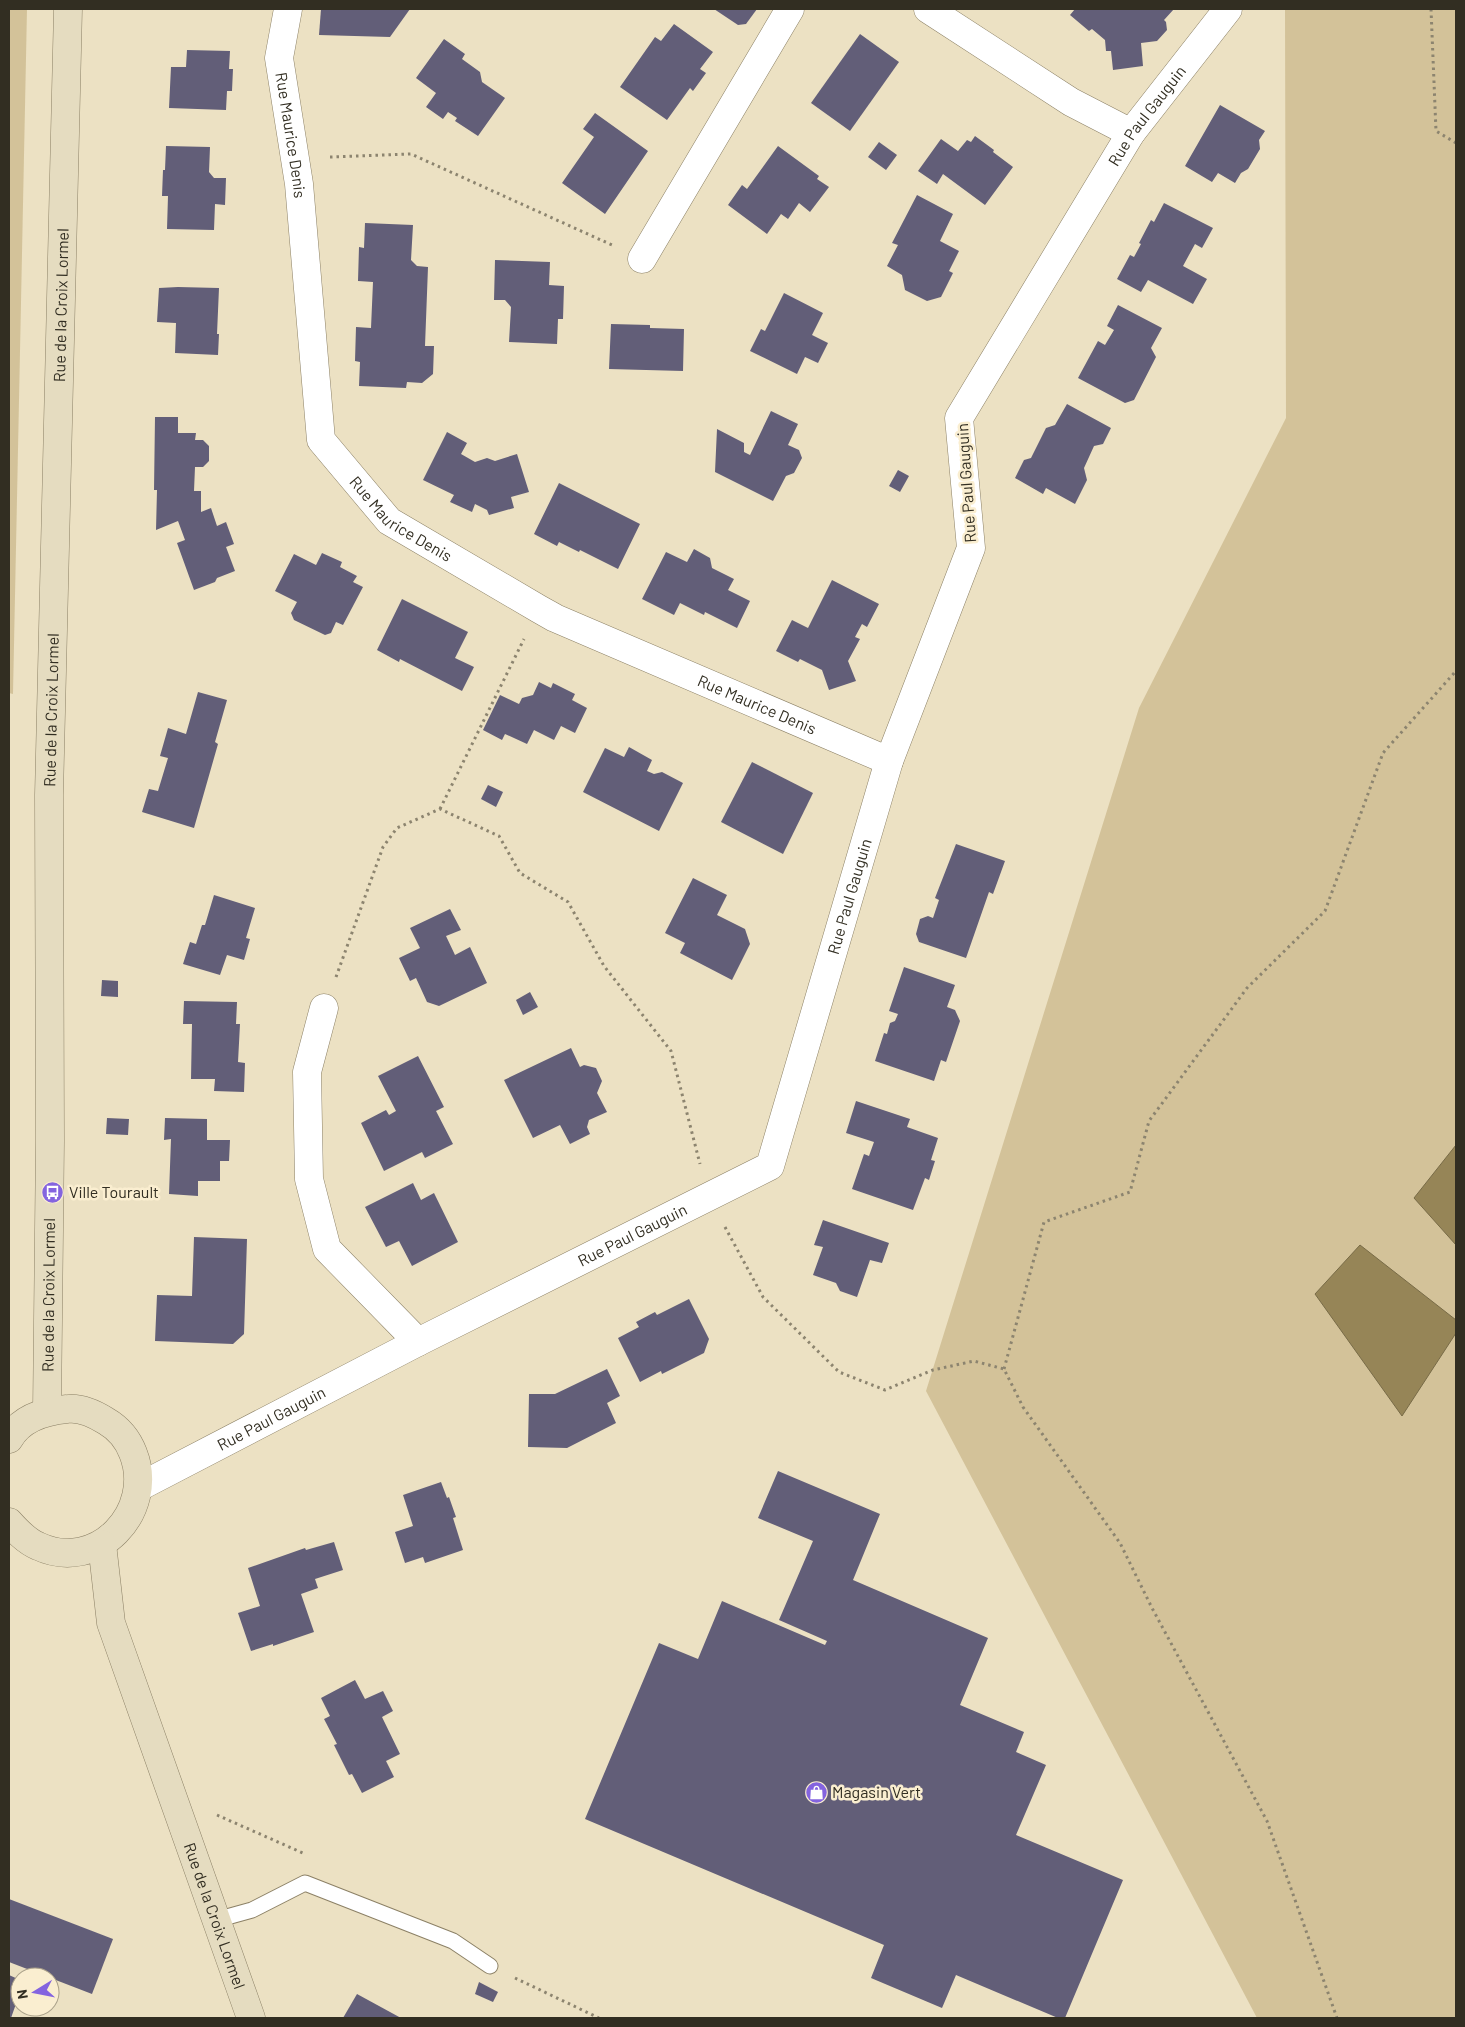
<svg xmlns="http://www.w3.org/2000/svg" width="1465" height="2027" font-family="Barlow,sans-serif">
<rect width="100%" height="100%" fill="#ece1c3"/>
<g fill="#d3c299">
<polygon points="9,9 27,9 13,694 9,693"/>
<polygon points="1285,9 1456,9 1456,2018 1257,2018 926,1391 1139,708 1286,418"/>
</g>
<g fill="#968557" stroke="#786b47">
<polygon points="1456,1145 1456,1245 1414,1198"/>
<polygon points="1360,1245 1456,1320 1456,1333 1402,1416 1315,1294"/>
</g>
<g fill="#625e78">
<polygon points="321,9 410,9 390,37 319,35"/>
<polygon points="714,9 757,9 746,24 738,25"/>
<polygon points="1075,9 1174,9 1164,20 1166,22 1167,30 1157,41 1141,43 1143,66 1113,70 1111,51 1106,51 1105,40 1092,29 1089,31 1070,15"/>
<polygon points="674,24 713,52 700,69 706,73 693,91 690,88 667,120 620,87 655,37 661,41"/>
<polygon points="860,34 899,62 850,131 811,103"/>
<polygon points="444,39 465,54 462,59 480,72 482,82 505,98 478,136 455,121 457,118 448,112 443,119 426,107 436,93 416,78"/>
<polygon points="187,50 230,51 229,69 233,69 232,91 227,91 226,110 169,108 171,67 186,67"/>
<polygon points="1220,105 1265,131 1259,140 1260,149 1248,169 1241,173 1235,183 1218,173 1212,182 1185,166"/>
<polygon points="595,113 648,151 605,214 562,183 594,137 583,129"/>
<polygon points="975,136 994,150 993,152 1013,167 985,205 943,174 937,184 918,171 941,139 958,151 967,140 971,142"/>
<polygon points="879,142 897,155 886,170 868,157"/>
<polygon points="166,146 210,147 209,172 214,178 226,178 225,205 215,204 214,230 167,229 168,196 162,196 163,170 165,170"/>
<polygon points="778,146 819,176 817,179 829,187 810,212 799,203 788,219 781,214 767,234 728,205 742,185 747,189"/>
<polygon points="917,195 953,214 940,241 959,251 949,271 953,273 941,297 927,301 905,290 902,275 887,266 898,245 892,243"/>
<polygon points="1164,203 1213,228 1202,248 1195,244 1183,266 1207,279 1193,304 1148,280 1141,292 1117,279 1130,255 1134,257 1141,244 1139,243 1151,220 1154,222"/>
<polygon points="365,223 413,225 411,260 417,266 428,267 425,346 434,346 433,374 422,383 407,382 406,388 359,386 360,362 355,361 356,327 371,328 373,282 358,281 359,247 364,248"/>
<polygon points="495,260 550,262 549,285 564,286 563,319 558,319 557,344 509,342 511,307 505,300 494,300"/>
<polygon points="178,287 219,288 217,334 219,334 218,355 175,353 176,323 157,322 159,288"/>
<polygon points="784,293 823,313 812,335 828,343 818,363 805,357 797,374 750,351 761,329 765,331"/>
<polygon points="1118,305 1162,328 1151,348 1156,357 1134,400 1125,403 1078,378 1098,341 1105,345 1114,330 1107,326"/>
<polygon points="611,324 650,325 650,328 684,329 683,371 609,369"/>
<polygon points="1067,404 1111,428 1103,444 1094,446 1084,468 1087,480 1075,504 1046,488 1043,494 1015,478 1024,460 1031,458 1046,428 1055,425"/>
<polygon points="771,411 798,424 788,445 799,450 802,458 794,473 786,476 773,501 715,472 717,429 744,443 744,452 750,455"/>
<polygon points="155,417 178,417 178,433 196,433 195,440 203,440 209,446 209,461 203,467 195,467 194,491 201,491 201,512 211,508 217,526 226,522 234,544 226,547 235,571 217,578 215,582 194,590 177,543 185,540 178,521 156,530 157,490 154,490"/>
<polygon points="447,432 467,443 461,454 475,462 487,458 495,461 517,454 529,492 511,497 514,508 489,515 487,510 475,504 472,512 450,502 454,495 423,480"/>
<polygon points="898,470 909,476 900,492 889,486"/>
<polygon points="559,483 640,524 618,569 580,550 579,552 559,542 557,546 534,534"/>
<polygon points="694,549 710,558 712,568 734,579 728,590 750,601 737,628 705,612 704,615 680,603 674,615 642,599 666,552 687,562"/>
<polygon points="322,553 342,562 340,567 357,576 353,582 363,587 343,625 336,622 331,633 325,635 294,620 291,613 297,602 275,591 294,554 316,565"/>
<polygon points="832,580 879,604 867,627 862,624 855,637 860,639 848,661 856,681 829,690 822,670 800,659 798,662 776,651 792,620 808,628"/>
<polygon points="402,599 468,632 455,658 474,667 462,691 400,659 399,662 377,650"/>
<polygon points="539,682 551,688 553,683 575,694 572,700 587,708 575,733 561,726 554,740 534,730 527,744 505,734 502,740 483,730 500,695 519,704 522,698 533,695"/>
<polygon points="198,692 227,700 215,742 218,744 194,828 142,812 149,789 158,791 168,758 160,756 168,728 186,734"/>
<polygon points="629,747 652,760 647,771 654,774 662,772 683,783 659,831 583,792 605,748 624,757"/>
<polygon points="752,762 813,793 783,854 721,822"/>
<polygon points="488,785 503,792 496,807 481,799"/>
<polygon points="956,844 1005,861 993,894 989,892 966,958 919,942 916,934 920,919 928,916 933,918 939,900 935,898"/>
<polygon points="693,878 727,895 717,915 745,929 750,944 732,980 680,953 685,943 665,933"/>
<polygon points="214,895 255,908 246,938 250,939 244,960 227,955 220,975 183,964 190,942 196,944 202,925 205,925"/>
<polygon points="450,909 461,930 446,936 455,955 470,947 487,983 439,1006 427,1002 416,978 410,981 399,958 420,948 410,928"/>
<polygon points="904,967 955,985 947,1007 955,1010 960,1021 946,1062 941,1060 934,1081 875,1061 884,1033 887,1034 890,1023 895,1021 898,1014 889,1011"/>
<polygon points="102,980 118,981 118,997 101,996"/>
<polygon points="530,992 538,1007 523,1015 516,1000"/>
<polygon points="184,1001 237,1002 236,1024 240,1024 238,1062 245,1063 244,1092 214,1091 215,1079 191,1079 192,1024 183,1024"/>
<polygon points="571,1048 580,1067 584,1065 596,1068 602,1081 597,1093 607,1112 589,1120 587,1127 590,1134 570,1144 560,1125 533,1138 504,1080"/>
<polygon points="418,1056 444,1107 436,1111 453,1144 425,1158 422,1152 384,1171 361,1123 386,1110 389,1115 396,1111 378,1076"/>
<polygon points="856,1101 910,1119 907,1127 938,1138 931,1160 935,1161 929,1180 925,1178 913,1210 852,1189 864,1154 869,1156 874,1142 846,1133"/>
<polygon points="107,1118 129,1119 128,1135 106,1134"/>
<polygon points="165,1118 207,1119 207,1140 230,1140 229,1161 220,1161 220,1181 198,1181 198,1196 169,1194 171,1139 164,1140"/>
<polygon points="413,1183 421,1200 434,1193 458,1242 412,1266 399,1241 386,1247 365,1207"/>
<polygon points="823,1220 889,1243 882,1263 870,1260 857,1297 840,1291 836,1283 813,1275 823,1247 814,1245"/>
<polygon points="194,1237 247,1239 244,1334 233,1344 155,1341 157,1295 192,1296"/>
<polygon points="689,1299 709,1339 704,1353 662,1374 661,1371 640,1382 618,1338 639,1327 636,1322 655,1312 657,1315"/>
<polygon points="607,1369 620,1396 607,1403 616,1423 567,1448 528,1447 529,1394 555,1394"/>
<polygon points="778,1471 880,1514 853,1580 988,1638 960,1705 1024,1732 1016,1752 1046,1765 1016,1835 1123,1880 1065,2018 1058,2018 956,1975 942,2008 871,1978 884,1945 585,1819 659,1643 698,1659 722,1601 825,1645 827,1641 779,1620 813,1541 758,1518"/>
<polygon points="441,1482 447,1498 449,1497 456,1517 453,1518 463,1550 425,1563 423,1557 405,1563 395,1532 413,1526 403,1495"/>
<polygon points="334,1542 343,1570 315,1579 318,1588 301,1594 314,1632 273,1646 273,1644 251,1651 238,1613 260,1606 248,1568 305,1548 306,1550"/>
<polygon points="355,1680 365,1699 383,1691 393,1711 382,1717 400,1754 386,1761 394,1777 362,1793 352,1774 349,1775 334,1745 337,1744 324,1719 330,1716 321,1698"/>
<polygon points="9,1899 113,1939 92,1994 9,1962"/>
<polygon points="9,1975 20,1980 20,2002 17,2001 11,2018 9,2018"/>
<polygon points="479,1982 498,1992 493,2002 475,1994"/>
<polygon points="357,1994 401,2018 343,2018"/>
</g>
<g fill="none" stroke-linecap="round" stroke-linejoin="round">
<defs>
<polyline id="lane" points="216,1920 252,1910 305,1883 453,1941 490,1966"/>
<g id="street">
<path id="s1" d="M288,9l-9,49 20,126 22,256 68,81 150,88 16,9 334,143"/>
<polyline points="928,9 1071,102 1131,133"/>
<polyline points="642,259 790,9"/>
<polyline points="324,1008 307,1072 309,1179 327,1249 418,1342"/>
<path id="s2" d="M139,1487l279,-145 352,-176 119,-405 82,-213 -12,-130 172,-285 97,-124"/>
</g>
<g id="secondary">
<path id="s3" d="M47,1411l3,-270 -1,-346 19,-786"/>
<path d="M9,1439c12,-21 36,-28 58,-30 14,-2 28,5 39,12 12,7 22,19 27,32 23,58 -36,121 -95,93 -12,-5 -21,-15 -29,-24"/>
<path id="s4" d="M102,1544l9,79 140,395"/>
</g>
</defs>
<use href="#lane" stroke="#8c8166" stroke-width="17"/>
<use href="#street" stroke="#8c8166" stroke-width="29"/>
<use href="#secondary" stroke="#8c8166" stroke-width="29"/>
<g stroke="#8c846f" stroke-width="3" stroke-dasharray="2.5 4" stroke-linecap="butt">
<polyline points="1431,9 1436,131 1456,143"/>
<polyline points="330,157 411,154 612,245"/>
<polyline points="440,809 524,639"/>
<polyline points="336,977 383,847 397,828 440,809 499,836 520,873 568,902 604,966 671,1051 700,1164"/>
<polyline points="725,1227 763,1297 839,1372 885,1390 933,1370 974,1361 1004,1369 1023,1407 1120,1543 1152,1608 1267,1821 1337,2018"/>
<polyline points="1004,1369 1044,1222 1130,1192 1149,1121 1247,988 1325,911 1383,753 1456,671"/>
<polyline points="217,1815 305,1854"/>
<polyline points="515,1978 599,2018"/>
</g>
<use href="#lane" stroke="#fff" stroke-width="15"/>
<use href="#street" stroke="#fff" stroke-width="28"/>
<use href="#secondary" stroke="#e5dcc0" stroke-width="28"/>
</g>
<defs>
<symbol id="bus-disc" viewBox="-11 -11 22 22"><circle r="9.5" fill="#8464df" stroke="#faeed0"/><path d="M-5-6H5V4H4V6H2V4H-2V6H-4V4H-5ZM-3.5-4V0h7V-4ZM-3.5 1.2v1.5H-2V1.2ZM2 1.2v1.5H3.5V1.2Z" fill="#fff"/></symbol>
<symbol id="shop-disc" viewBox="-11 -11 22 22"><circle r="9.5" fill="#8464df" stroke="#faeed0"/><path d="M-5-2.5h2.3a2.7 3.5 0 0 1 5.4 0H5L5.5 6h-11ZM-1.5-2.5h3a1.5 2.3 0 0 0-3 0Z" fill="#fff"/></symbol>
</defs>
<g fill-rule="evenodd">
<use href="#bus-disc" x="40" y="1180" width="25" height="25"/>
<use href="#shop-disc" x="804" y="1780" width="25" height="25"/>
</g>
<g text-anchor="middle" stroke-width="5" stroke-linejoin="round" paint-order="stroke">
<g font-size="16" fill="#322e22" stroke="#faeed0">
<text dy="6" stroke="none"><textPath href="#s2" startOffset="1845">Rue Paul Gauguin</textPath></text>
<text dy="6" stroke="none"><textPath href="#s1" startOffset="128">Rue Maurice Denis</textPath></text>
<text dy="6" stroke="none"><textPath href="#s3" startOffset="1106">Rue de la Croix Lormel</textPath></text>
<text transform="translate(966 483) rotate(-94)" y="6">Rue Paul Gauguin</text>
<text dy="6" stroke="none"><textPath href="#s1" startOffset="548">Rue Maurice Denis</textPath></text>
<text dy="6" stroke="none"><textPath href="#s1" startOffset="952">Rue Maurice Denis</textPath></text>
<text dy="6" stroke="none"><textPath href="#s3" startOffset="701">Rue de la Croix Lormel</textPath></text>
<text dy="6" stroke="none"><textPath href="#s2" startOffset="989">Rue Paul Gauguin</textPath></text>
<text dy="6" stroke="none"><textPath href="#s2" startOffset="554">Rue Paul Gauguin</textPath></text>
<text dy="6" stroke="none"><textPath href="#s3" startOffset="116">Rue de la Croix Lormel</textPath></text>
<text dy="6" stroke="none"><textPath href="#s2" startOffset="149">Rue Paul Gauguin</textPath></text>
<text dy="6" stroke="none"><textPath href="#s4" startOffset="390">Rue de la Croix Lormel</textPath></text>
</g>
<g font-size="16" fill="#322e22" stroke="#faeed0" text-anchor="start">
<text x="69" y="1198">Ville Tourault</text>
<text x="832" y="1798">Magasin Vert</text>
</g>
</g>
<rect width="1465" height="2027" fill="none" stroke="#322e22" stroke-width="20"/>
<g transform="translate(35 1992) rotate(260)"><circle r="24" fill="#faeed0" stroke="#aaa18a"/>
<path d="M0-4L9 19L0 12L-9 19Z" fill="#8464df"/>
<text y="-8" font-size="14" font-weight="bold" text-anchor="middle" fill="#322e22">N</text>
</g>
</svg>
